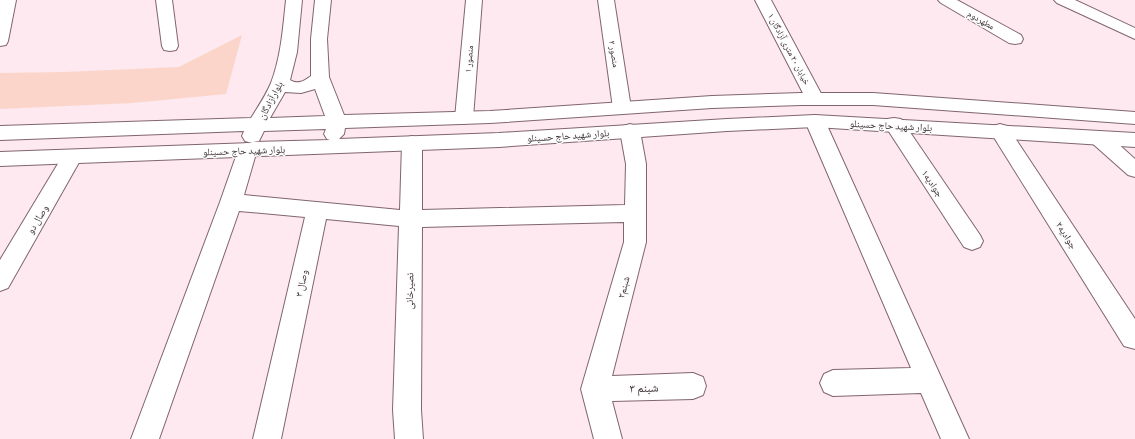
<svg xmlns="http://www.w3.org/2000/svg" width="1135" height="439" font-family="Commissioner,'Noto Naskh Arabic',sans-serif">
<rect width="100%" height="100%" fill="#fde9ef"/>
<polygon fill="#fbd5ca" points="242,35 226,94 132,103 0,109 0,73 65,72 179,67"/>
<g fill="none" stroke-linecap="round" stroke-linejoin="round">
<defs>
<g id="street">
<polygon points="0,0 16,0 8,41 6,45 0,46"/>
<polygon points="156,0 172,0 178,46 176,50 170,51 164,50 162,46"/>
<polygon points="466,0 482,0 473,118 471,122 464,124 457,122 455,118"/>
<polygon points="598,0 614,0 631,108 629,112 622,114 615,112 613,108"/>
<polygon points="755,0 771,0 824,99 822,103 815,105 808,103 806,99"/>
<polygon points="938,0 957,0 1021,35 1023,39 1021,43 1015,44 1009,43 941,3"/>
<polygon points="1054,0 1075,0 1135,28 1135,39 1057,3"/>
<polygon points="815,115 822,117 825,121 969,439 941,439 921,393 833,396 824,392 820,383 824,374 833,370 911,368 805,121 808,117"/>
<polygon points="894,118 901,119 980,235 983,241 980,247 972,250 964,247 884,124 887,119"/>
<polygon points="630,124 637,126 640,131 646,164 646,242 612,376 693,373 703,377 706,386 703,395 693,399 612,401 622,439 594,439 581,389 624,242 624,222 422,227 421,410 423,439 395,439 393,410 399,226 326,219 281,439 253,439 305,217 239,211 159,439 131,439 220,202 240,145 247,143 254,145 257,150 244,195 400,210 402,143 405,138 412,136 419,138 422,143 422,210 625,205 626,164 620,131 623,126"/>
<polygon points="1000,124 1007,126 1135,319 1135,349 1124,346 990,131 993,126"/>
<polygon points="1099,131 1106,133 1135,159 1135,177 1128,175 1092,143 1089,138 1092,133"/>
<polygon points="72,150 79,152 82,157 8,288 0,291 0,260 65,152"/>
</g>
<path id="secondary" d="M286,0h16l-5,52 -7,28c8,5 14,1 21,-4v-37l4,-39h16l-4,39 2,38 15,38 146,-4 222,-15 89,-3h72l262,19v12l-262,-19h-72l-89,3 -222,15 -145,5 -1,6 -5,5 160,-6 228,-14 88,-4 320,18v14l-320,-20 -88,4 -228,16 -499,19v-14l252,-9 -7,-2 -3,-5 2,-5 -244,9v-14l251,-8c7,-11 15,-23 20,-35 10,-26 12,-55 15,-83zM315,89l10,27 -55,2 15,-26 16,1zM326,129l-2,5 3,5 3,1 -77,2 6,-1 5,-10z"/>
</defs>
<use href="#street" stroke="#81656e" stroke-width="2"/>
<use href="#secondary" stroke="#81656e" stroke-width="2"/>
<use href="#street" fill="#fff" fill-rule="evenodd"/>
<use href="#secondary" fill="#fff" fill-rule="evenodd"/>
</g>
<g text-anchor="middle" stroke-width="3" stroke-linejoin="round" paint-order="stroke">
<g font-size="9" fill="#392d31" stroke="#fcfcfc">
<text transform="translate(981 20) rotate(30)" y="3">مطهردوم</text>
<text transform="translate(789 49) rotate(62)" y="3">۱ خیابان ۲۰ متری آزادگان</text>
<text transform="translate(614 54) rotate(81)" y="3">منصور ۲</text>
<text transform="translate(469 59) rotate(-85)" y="3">منصور ۱</text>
</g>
<g font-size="10" fill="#392d31" stroke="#fcfcfc">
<text transform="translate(270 100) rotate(-62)" y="4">بلوارآزادگان</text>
<text transform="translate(891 125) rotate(3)" y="4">بلوار شهید حاج حسینلو</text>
<text transform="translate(568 135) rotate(-4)" y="4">بلوار شهید حاج حسینلو</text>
<text transform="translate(244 150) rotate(-2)" y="4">بلوار شهید حاج حسینلو</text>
<text transform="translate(933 183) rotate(56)" y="4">جوادیه۱</text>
<text transform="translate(37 219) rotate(-59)" y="4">وصال دو</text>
<text transform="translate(1067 235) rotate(57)" y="4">جوادیه۲</text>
<text transform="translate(301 283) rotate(-78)" y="4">وصال ۳</text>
<text transform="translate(623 287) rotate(-75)" y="4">شبنم۲</text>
<text transform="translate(409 291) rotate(-89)" y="4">نصیرخانی</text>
</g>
<g font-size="12" fill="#392d31" stroke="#fcfcfc">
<text transform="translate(644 388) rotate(-2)" y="4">شبنم ۳</text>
</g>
</g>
</svg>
